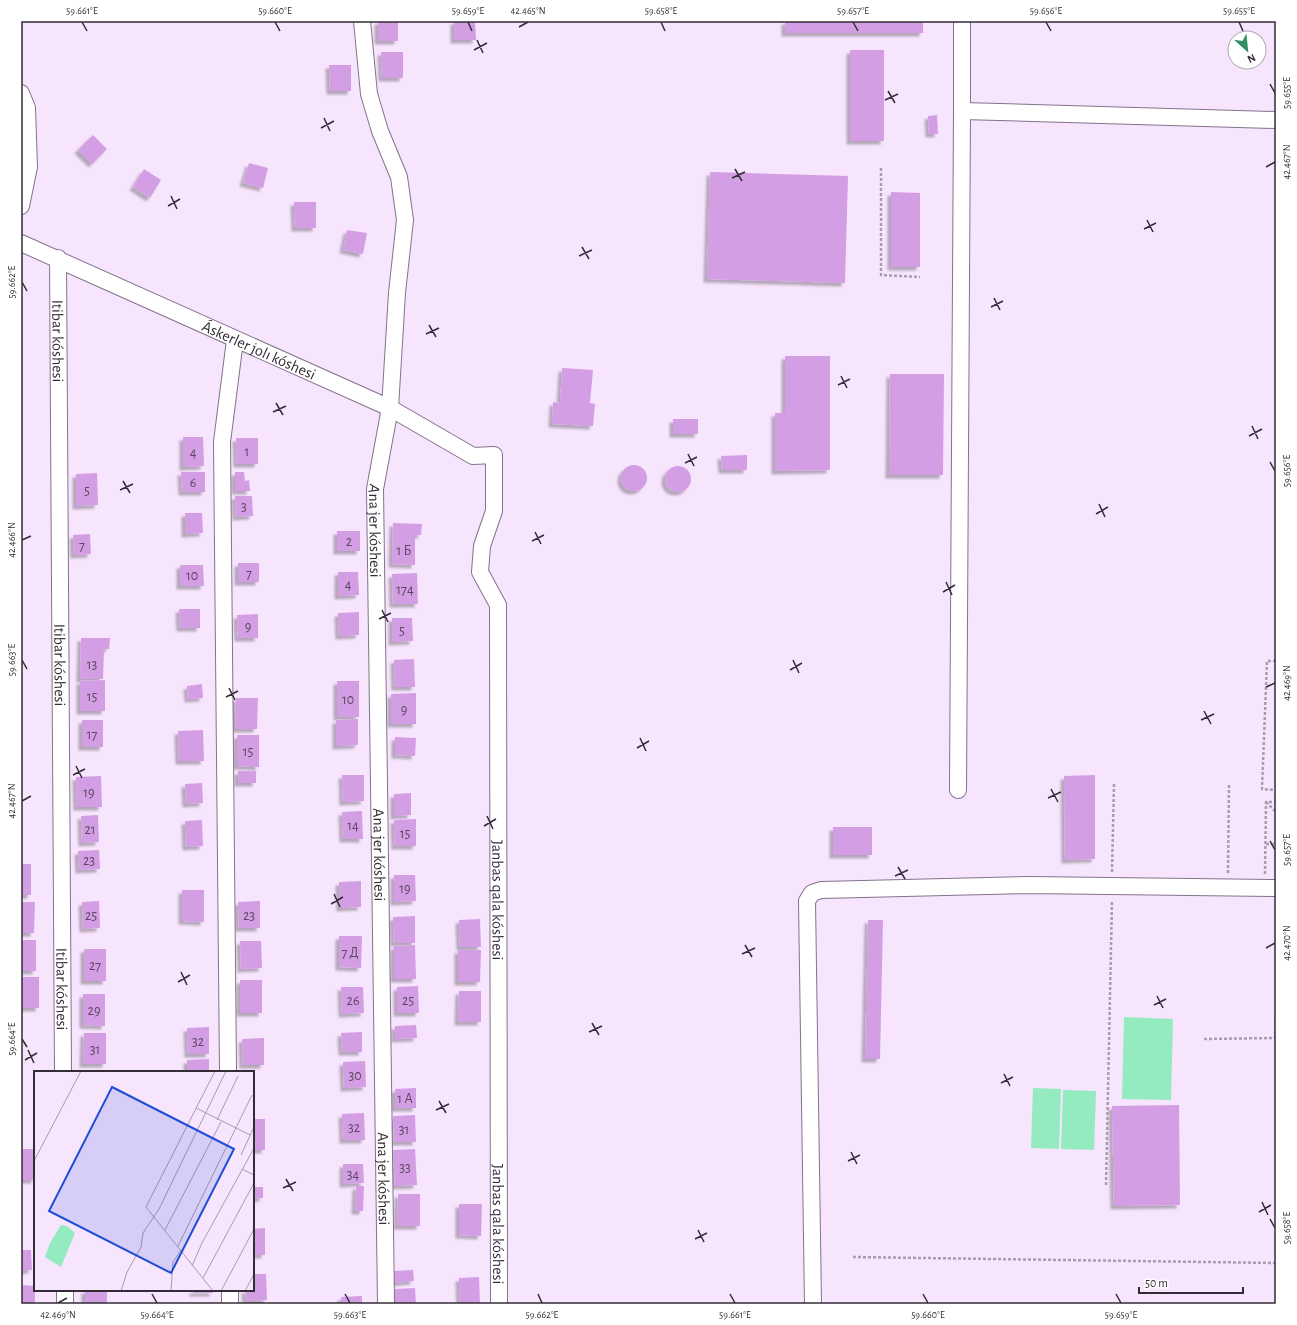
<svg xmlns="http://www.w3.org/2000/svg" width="1297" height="1325" font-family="'Alegreya Sans',sans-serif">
<defs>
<filter id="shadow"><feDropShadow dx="-3.5" dy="3.5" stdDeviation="1" flood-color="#0004"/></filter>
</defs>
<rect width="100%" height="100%" fill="#f7e4fd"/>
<g fill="#94ebc0">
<polygon points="1124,1017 1173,1019 1171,1100 1122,1099"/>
<polygon points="1033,1088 1061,1089 1059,1149 1031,1148"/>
<polygon points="1063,1090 1096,1091 1094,1150 1061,1149"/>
</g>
<g fill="#d49ee5" filter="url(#shadow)">
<rect x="378" y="21" width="20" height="20"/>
<polygon points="454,21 475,21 476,40 454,40"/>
<rect x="785" y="21" width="138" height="12"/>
<rect x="850" y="50" width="34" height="91"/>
<polygon points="381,52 403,52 403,78 382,78"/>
<polygon points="329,65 351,65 351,91 330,91"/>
<polygon points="937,115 938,134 929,134 928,116"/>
<polygon points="93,135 107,149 92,164 78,150"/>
<polygon points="249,163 268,168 263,188 243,183"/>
<polygon points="144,169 161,180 150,198 133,187"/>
<polygon points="710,172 848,176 845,283 707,279"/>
<polygon points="891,192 920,193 920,267 891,267"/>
<polygon points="294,202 316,202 316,228 295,228"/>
<polygon points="347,230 367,233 363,254 343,250"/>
<polygon points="785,356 830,356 830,470 775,471 775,413 785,413"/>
<polygon points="562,368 593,370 590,403 595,404 593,426 552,424 553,402 560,403"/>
<polygon points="890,374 944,374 943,475 889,475"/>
<rect x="673" y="419" width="25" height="15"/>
<polygon points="183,437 203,437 204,466 183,467"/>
<polygon points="236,438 258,438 258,464 237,464"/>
<polygon points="747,455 747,470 722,470 721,456"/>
<circle cx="634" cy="478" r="13"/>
<circle cx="678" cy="479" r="13"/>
<polygon points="181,472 205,472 205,492 182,492"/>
<polygon points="235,472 244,472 245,481 249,480 250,491 235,491"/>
<polygon points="97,473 98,505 76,506 76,474"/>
<polygon points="235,496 252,496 253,516 236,517"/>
<polygon points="185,513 202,513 203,533 185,534"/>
<polygon points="393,523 422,524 421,535 415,535 415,565 392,564"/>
<rect x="337" y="531" width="23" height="20"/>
<polygon points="90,534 91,554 74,555 73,535"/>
<rect x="238" y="563" width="21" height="19"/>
<polygon points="180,565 203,565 204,586 180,586"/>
<polygon points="338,572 358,572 359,595 338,596"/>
<polygon points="417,573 418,604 393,604 392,574"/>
<polygon points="179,609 200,609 200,628 180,628"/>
<polygon points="359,612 359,635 339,636 338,613"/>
<polygon points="258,614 258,638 238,638 237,615"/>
<polygon points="392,618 412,618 413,641 392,642"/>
<polygon points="81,638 110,638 109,649 104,649 103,679 80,679"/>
<polygon points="414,659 415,687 395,687 394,660"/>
<polygon points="105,680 105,711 80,711 80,681"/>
<rect x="337" y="681" width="22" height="36"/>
<polygon points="202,684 203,698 188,699 187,686"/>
<polygon points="416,693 416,724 391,724 391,694"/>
<polygon points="236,698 258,698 257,729 235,729"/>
<polygon points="358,719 358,745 336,746 336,720"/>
<rect x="82" y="720" width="21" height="27"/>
<polygon points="203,730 204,761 179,761 178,731"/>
<polygon points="237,735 259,735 259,767 237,766"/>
<polygon points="395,737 416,738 415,756 395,755"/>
<rect x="238" y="771" width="18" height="12"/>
<polygon points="342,775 364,775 364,801 343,802"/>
<polygon points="1095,775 1095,859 1065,860 1064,776"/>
<polygon points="101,776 102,807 77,807 76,777"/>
<polygon points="202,783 203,803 186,804 185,784"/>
<polygon points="411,793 411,815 394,816 394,794"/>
<polygon points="362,811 363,839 343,839 342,812"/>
<polygon points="98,815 99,842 82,843 81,816"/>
<polygon points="416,819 416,846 395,846 394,820"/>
<polygon points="202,820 203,846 186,847 185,821"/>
<rect x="833" y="827" width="39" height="28"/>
<polygon points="99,850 100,869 79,870 78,851"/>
<rect x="21" y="864" width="10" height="31"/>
<polygon points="394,875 415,875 416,901 394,902"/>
<polygon points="361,881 361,907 340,908 339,882"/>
<polygon points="182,890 204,890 204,922 182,921"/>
<polygon points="99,901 100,928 83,929 82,902"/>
<polygon points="260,901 260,928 239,928 238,902"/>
<polygon points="21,902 35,902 34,933 21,933"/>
<polygon points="415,916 415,943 394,943 393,917"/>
<polygon points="480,919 481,947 460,947 459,920"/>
<polygon points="868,920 883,920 880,1059 865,1059"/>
<polygon points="339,936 362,936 361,968 339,967"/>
<rect x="21" y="940" width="15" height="31"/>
<polygon points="240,941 261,941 262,968 241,969"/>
<polygon points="415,945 416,979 394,979 394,946"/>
<rect x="84" y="949" width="22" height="32"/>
<polygon points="458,950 481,950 480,982 458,982"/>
<rect x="21" y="977" width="18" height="31"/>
<rect x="240" y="980" width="22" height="33"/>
<polygon points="418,986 419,1013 397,1013 397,987"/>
<polygon points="341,987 363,987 364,1013 342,1014"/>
<polygon points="459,991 481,991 481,1022 458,1022"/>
<polygon points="83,994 105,994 105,1026 83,1025"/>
<polygon points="416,1025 417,1038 395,1039 395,1026"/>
<polygon points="209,1027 209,1054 188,1054 187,1028"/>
<polygon points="362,1032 362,1052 342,1052 341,1033"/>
<polygon points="84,1033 106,1033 106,1064 83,1064"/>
<polygon points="264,1038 264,1065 243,1065 242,1039"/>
<polygon points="209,1059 209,1072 187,1072 187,1060"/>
<polygon points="365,1061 366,1087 344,1088 343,1062"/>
<polygon points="416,1088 416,1108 395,1108 395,1089"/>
<polygon points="1179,1105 1180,1205 1114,1206 1112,1106"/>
<polygon points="364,1113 365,1140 343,1140 342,1114"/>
<polygon points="415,1115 416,1142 394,1142 393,1116"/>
<rect x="253" y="1119" width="12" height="31"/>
<rect x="21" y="1149" width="14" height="31"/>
<polygon points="415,1149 417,1185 395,1186 393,1150"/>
<polygon points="343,1164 363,1164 364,1183 343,1184"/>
<polygon points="356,1186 364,1186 363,1211 355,1211"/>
<polygon points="253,1187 263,1187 263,1198 253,1199"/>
<polygon points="398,1194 420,1194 420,1226 397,1226"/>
<polygon points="459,1204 482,1204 481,1236 459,1235"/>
<polygon points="265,1228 265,1255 253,1255 253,1229"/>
<polygon points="21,1250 31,1250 32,1270 21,1271"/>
<polygon points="413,1270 414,1281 393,1283 392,1271"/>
<polygon points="253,1274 266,1274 267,1300 246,1301 245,1290 253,1290"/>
<polygon points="479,1277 480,1304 460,1304 459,1278"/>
<polygon points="21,1285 35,1286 35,1304 21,1304"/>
<polygon points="415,1288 416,1304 395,1304 395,1289"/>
<rect x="85" y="1290" width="22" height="14"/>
<rect x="193" y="1290" width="20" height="3"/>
<polygon points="362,1296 362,1304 341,1304 341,1297"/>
</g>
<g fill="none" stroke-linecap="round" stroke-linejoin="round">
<defs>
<g id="minor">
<path id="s1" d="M362,21l7,73 11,37 19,46 6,43 -8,73 -7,115 -15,81 11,815"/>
<polyline points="962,21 962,111"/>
<polyline points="21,93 27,108 29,167 21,206"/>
<path id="s2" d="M21,243l369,165 83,48 21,-1v56l-12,35 -2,26 18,33 1,699"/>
<path id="s3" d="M58,258l5,814"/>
<polyline points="958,790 962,111 1276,120"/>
<polyline points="228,1072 222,442 235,340"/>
<polyline points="65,1290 65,1304"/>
<polyline points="230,1290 230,1304"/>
<polyline points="813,1304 807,901 812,893 821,890 1029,885 1276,888"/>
</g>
</defs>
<use href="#minor" stroke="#84738a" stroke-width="18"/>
<g stroke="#aa9bae" stroke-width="2.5" stroke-dasharray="3 2" stroke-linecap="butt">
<polyline points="881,168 881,275 920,277"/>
<polyline points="1276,661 1267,661 1262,789 1276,790"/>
<polyline points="1266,802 1276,812"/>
<polyline points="1266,844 1276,844"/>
<polyline points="1112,872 1114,784"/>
<polyline points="1228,873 1229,785"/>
<polyline points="1265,874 1266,802 1276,802"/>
<polyline points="1204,1039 1275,1038 1276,1006"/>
<polyline points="1106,1185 1112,901"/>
<polyline points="853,1257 1276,1263"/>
</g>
<use href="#minor" stroke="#fff" stroke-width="16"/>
</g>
<path fill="none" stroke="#332b35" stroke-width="1.5" d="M82,22l5,9M275,22l5,9M468,22l4,9M661,22l4,9M853,22l5,9M1046,22l5,9M1239,22l4,9M519,27l9,-5M477,40l6,13M474,50l13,-7M1270,84l5,9M888,91l7,12M885,100l13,-6M324,118l6,13M321,128l13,-7M1266,167l9,-5M735,169l7,12M732,178l13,-6M171,196l6,13M168,206l12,-7M1147,220l6,12M1144,229l12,-6M582,247l7,12M579,256l13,-6M22,282l5,9M994,298l6,12M991,307l12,-6M429,325l7,12M426,334l13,-6M841,376l6,12M838,385l12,-6M276,403l7,12M273,412l13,-6M1252,426l6,13M1249,436l13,-7M688,454l6,12M1270,462l5,9M685,463l12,-6M123,481l7,12M120,490l13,-6M1099,504l6,13M1096,514l12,-7M535,532l6,12M22,540l9,-4M532,541l12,-6M946,582l6,13M943,592l12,-7M382,610l6,12M379,619l12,-6M22,660l5,9M793,660l6,13M790,670l12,-7M1266,687l9,-4M229,688l6,12M226,697l12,-6M1204,711l7,13M1201,720l13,-6M640,738l6,13M637,748l12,-7M76,766l6,12M73,775l12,-6M1051,789l7,13M1048,798l13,-6M22,801l9,-5M487,816l6,13M484,826l12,-7M1270,841l5,9M898,867l7,12M895,876l13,-6M334,894l6,13M331,904l12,-7M745,945l7,12M1266,948l9,-5M742,954l13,-6M181,972l6,13M178,982l12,-7M1157,996l6,12M1154,1005l12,-6M592,1023l7,12M589,1032l13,-6M22,1039l5,8M28,1050l6,13M25,1060l12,-7M1004,1074l6,12M1001,1083l12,-6M439,1101l7,12M436,1110l13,-6M851,1152l6,12M848,1161l12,-6M286,1179l7,12M283,1188l13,-6M1262,1202l6,13M1259,1212l12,-7M1270,1219l5,9M698,1230l6,12M695,1239l12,-6M152,1294l5,9M345,1294l5,9M538,1294l4,9M730,1294l5,9M923,1294l5,9M1116,1294l5,9M58,1303l9,-5"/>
<g text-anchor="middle" stroke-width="3" stroke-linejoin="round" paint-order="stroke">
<g font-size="14" fill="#5b4861">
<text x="247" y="456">1</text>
<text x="193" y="457">4</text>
<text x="193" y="487">6</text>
<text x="87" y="495">5</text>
<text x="244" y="511">3</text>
<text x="349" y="546">2</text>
<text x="82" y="550">7</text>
<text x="404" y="555">1 Б</text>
<text x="249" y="578">7</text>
<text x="192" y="580">10</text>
<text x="348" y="589">4</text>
<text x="405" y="594">174</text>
<text x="248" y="631">9</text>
<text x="402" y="635">5</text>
<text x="92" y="669">13</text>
<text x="92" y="701">15</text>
<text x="348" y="704">10</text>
<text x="404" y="714">9</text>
<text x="92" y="739">17</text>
<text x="248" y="756">15</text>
<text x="89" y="797">19</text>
<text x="353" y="830">14</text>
<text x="90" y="834">21</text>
<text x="405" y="838">15</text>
<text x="89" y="865">23</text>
<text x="405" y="893">19</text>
<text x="91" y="920">25</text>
<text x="249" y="920">23</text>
<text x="350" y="957">7 Д</text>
<text x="95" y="970">27</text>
<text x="353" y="1005">26</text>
<text x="408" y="1005">25</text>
<text x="94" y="1015">29</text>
<text x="198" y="1046">32</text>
<text x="95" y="1054">31</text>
<text x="355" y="1080">30</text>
<text x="405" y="1103">1 А</text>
<text x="354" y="1132">32</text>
<text x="404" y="1134">31</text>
<text x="405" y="1172">33</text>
<text x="353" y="1179">34</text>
</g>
<g font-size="16" fill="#332b35" stroke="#fff">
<text dy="6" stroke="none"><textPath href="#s3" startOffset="83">Itibar kóshesi</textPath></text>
<text dy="6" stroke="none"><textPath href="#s2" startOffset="261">Áskerler jolı kóshesi</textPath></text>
<text dy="6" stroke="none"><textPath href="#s1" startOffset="518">Ana jer kóshesi</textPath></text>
<text dy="6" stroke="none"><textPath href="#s3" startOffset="407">Itibar kóshesi</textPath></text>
<text dy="6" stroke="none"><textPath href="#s1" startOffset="842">Ana jer kóshesi</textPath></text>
<text dy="6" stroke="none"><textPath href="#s2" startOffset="973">Janbas qala kóshesi</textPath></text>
<text dy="6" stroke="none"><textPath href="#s3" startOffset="731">Itibar kóshesi</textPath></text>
<text dy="6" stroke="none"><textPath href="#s1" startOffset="1166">Ana jer kóshesi</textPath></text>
<text dy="6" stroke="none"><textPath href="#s2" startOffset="1297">Janbas qala kóshesi</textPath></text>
</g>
</g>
<g transform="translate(34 1071)">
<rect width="220" height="220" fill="#f7e4fd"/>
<path d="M27,154l6,1 8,7 -14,34 -16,-10 5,-14z" fill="#94ebc0"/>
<path fill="none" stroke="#a99aad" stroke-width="1" d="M162,37l54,27M183,49l21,-44M207,84l13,-28M0,90l47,-90M208,98l12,6M131,159l56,-108M144,175l74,-151M158,195l10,-23 52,-95M169,207l51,-95M87,220l6,-19 14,-25 2,-14 16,-24 67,-138M137,220l2,-29 8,-12M179,220l-67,-84 69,-136M187,220l33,-62M211,220l9,-17"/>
<path fill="#1d4ed8" fill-opacity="0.15" stroke="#1d4ed8" stroke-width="2" d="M78,16l122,62 -63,124 -122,-62z"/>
<rect width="220" height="220" fill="none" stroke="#332b35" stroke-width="2"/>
</g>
<rect width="1297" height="1325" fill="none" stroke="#ffffff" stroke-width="44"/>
<g transform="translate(1247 50) rotate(153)"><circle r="19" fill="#ffffff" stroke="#adaaae"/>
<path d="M0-3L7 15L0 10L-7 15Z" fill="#318f67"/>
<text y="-6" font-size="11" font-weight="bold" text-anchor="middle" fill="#332b35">N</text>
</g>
<path d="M1139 1287v6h104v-6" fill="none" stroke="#332b35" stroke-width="2"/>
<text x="1145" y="1287" font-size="12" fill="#332b35" stroke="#ffffff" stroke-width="3" paint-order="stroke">50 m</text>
<rect x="22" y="22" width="1253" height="1281" fill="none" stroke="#332b35" stroke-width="1.5"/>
<g font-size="10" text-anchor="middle" fill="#332b35">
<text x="82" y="14">59.661°E</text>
<text x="275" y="14">59.660°E</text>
<text x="468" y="14">59.659°E</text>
<text x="528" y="14">42.465°N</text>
<text x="661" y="14">59.658°E</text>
<text x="853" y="14">59.657°E</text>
<text x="1046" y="14">59.656°E</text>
<text x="1239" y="14">59.655°E</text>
<text transform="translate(1286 93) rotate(-90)" y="4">59.655°E</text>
<text transform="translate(1286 162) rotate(-90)" y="4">42.467°N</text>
<text transform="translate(11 282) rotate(-90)" y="4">59.662°E</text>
<text transform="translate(1286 471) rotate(-90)" y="4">59.656°E</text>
<text transform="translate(11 540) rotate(-90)" y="4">42.466°N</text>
<text transform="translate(11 660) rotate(-90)" y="4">59.663°E</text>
<text transform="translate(1286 683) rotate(-90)" y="4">42.469°N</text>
<text transform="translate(11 801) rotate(-90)" y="4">42.467°N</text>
<text transform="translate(1286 850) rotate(-90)" y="4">59.657°E</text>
<text transform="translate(1286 943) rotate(-90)" y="4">42.470°N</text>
<text transform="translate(11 1039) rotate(-90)" y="4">59.664°E</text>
<text transform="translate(1286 1228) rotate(-90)" y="4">59.658°E</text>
<text x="58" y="1318">42.469°N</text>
<text x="157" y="1318">59.664°E</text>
<text x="350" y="1318">59.663°E</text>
<text x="542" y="1318">59.662°E</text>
<text x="735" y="1318">59.661°E</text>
<text x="928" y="1318">59.660°E</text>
<text x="1121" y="1318">59.659°E</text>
</g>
</svg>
